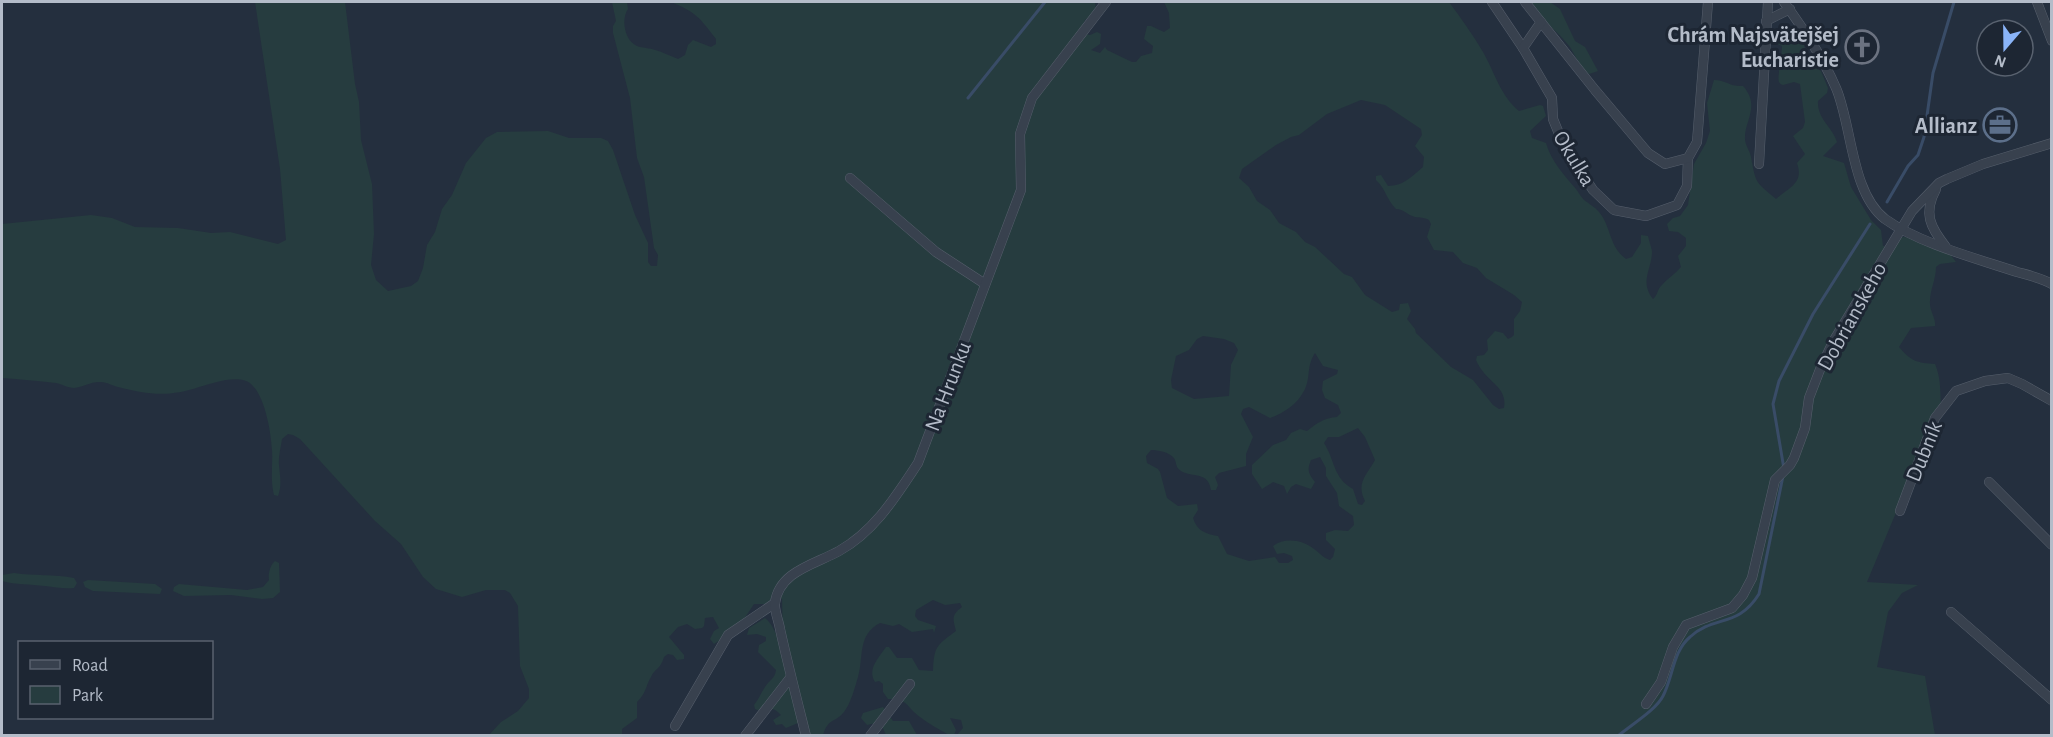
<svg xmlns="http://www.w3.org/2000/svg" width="2053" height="737" font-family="'Alegreya Sans',sans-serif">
<rect width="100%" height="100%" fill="#242f3e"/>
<g fill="#263c3f" fill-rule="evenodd">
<path d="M255,2h90l10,82 4,18 2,38 11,44 2,50 -3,31 5,15 12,11 23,-5 7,-5 5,-13 4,-23 8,-13 7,-23 10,-14 14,-32 20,-25 11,-6 51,-1 21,7h32l7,3 5,9 22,65 13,28v19l3,4h6l1,-11 -4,-7 -10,-71 -7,-19 -7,-60 -17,-65v-7l3,-5 -4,-19h15l1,7c-7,10 -4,31 9,37 5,2 13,2 18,4 8,2 15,6 23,9l7,-4 3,-10 5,-5 18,7 5,-3v-5c-17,-22 -19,-26 -45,-37h424l1,10 -11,8 -3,6 3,8 5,1 7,-3 4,2 -1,10 -9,6 9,3 5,-6 2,3 25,12h4l5,-6 11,-3 1,-7 -9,-7 3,-13h4l13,6 6,-4 -1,-15 -5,-11h285c12,16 24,33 34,50 12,21 17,43 36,59l21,-6 3,1 3,10 -16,15 2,7 14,5c5,18 18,32 30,46 3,4 5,8 8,11 5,4 11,7 15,12 12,14 10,35 27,47l6,-2 9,-14v-8l7,1c1,5 3,10 4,15 0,19 -13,30 1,48 5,-4 4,-9 8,-13 6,-7 14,-12 20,-19l-3,-11 8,-10v-8l-8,-6 -9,-1 -2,-7 6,-6 7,-2 8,-11 6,-41 12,-21 4,-12 -3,-28 7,-23c12,0 16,7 29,6 18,20 1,35 2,53 0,6 5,12 6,18 5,27 4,24 25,42 14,-12 28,-16 21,-36l8,-9 -12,-18 10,-8 2,-6 -5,-38 -6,-2 -11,3c-2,-1 -3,-1 -4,-3 -2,-3 3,-29 3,-36l-9,-4 -5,-7 6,-5 9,-3 13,12 7,2 5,19 13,11 7,17 -1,5 -9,8c-1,18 14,25 19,41l-14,14 21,7 7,24 20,33 10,10 2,16 6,1 7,-7 7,-3 17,1 26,11 10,13 -16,2 -4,3c0,12 -6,23 -6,34 -1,10 6,16 5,25l-24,2 -12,19c12,14 18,16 36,17 6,14 5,26 6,41l-74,177 51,3 -16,8 -14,19 -11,55 48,9 10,59 -979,1 7,-8 -2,-8 -11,-2 6,12 -2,5h-5c-10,-6 -20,-11 -29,-18 -14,-10 -11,-18 -32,-18l-5,-7v-8l-4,-3 -4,1c-8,-13 3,-23 11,-35h3l8,11h15l7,12 14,1c1,-25 4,-26 23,-40 -3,-12 -5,-16 6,-24l-2,-4 -15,2 -12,-5 -17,10 -1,6 3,4 18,6 -2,7 -1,-4 -21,3 -13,-8 -6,2 -13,-3c-23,12 -16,34 -22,54 -3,10 -7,26 -14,35 -10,12 -15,5 -21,23h-20l-5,-12 -12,5 -4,-4 -6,1 -3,-5 8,-5c-6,-7 -13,-9 -21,-4l-5,-2 -1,-4c5,-6 7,-12 11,-18 4,-7 10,-8 11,-17l-18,-18 1,-7 7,-4v-4l-9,-3 -10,1 2,-7 16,-10c10,8 9,17 18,25l-1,-44 -5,-2 -12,7h-11l-10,15 -17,11 -1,6 -12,8 -4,-5 4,-8 5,-3 -6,-11 -8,1 -1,8 -2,2 -7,1 -8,-5 -9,3 -9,10 15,18v4l-7,1 -4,-5 -5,-1 -4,3c-4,13 -8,10 -13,20 -6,10 -4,15 -14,25v16l-15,11v6h-133l12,-13 17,-11 11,-13v-9l-9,-23 -2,-60 -8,-13 -5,-3h-19l-24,7 -26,-8 -13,-12 -22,-33 -26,-23 -75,-82 -7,-4 -5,-1 -6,5c-1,8 -4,18 -3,26 1,11 3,20 -1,31l-4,-1c-4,-16 -1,-29 -2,-45 -1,-18 -7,-53 -20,-65 -11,-12 -39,-2 -53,2 -29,10 -50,8 -81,0 -5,-1 -11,-5 -17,-5 -9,-1 -18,5 -27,6 -6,0 -12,-4 -18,-5 -18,-2 -36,-4 -54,-5v-154l89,-9 21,3 23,9 43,1 33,5 19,-1 48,12 8,-4 -6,-71zM1361,100l24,5 36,24 1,6 -7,11 9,11 -1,10c-12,10 -20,19 -35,19l-7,-11 -5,1v4c10,9 10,19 20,29 8,0 11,6 19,8 5,1 9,0 14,3l2,4 -4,13 7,13 19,2 10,11 14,5 9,10 28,17 8,7 -2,9 -6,8v16l-2,2 -4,2 -5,-6 -8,-2 -8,9 1,10 -4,5 -7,1 -1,4c2,5 5,9 8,13 10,12 23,17 20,35l-5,1 -6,-4 -20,-25 -22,-13 -35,-34 -1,-4 -8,-10 4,-8 -3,-8 -8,1 -1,6 -7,2 -27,-17 -13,-18 -8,-3 -29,-27 -10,-5 -9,-10 -17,-9 -9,-13 -13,-9 -8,-14 -10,-9 3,-9 34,-24 15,-8 8,-2 28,-21zM1203,336l21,3 10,4 4,7 -7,15 -2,31 -35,3 -22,-11 -1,-8 5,-24 13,-6 8,-11zM1315,353l8,13 15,4 -1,4 -14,7 -1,9 3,8 13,7 3,8 -4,4c-13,1 -20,6 -30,14l-7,-2 -9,4 -5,7 -13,5 -21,20v9l10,15 11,-7 11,4 3,8 4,-7 5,-3 15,5 4,-7c-7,-9 -8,-12 -4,-22l9,-3 6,11v8l11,17 2,13 14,10 1,9 -6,6 -13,-1 -9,3v7l9,9 -2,8 -3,3c-7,-2 -10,-7 -16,-11 -11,-9 -29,-12 -41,-3l4,8 7,-1 8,3 1,4 -5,3h-9l-4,-6 -26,4 -22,-7 -9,-18c-12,-2 -21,-5 -25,-18l5,-8 -1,-6 -19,2 -11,-8 -7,-26 -2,-3 -11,-6 -1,-7 5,-6c7,0 18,2 23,8 3,5 1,9 7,13 12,7 27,0 30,19h5l2,-5 -3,-8 4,-4 27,-7v-12l7,-17 -12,-23 2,-5 6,-2 21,11c14,-5 28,-14 35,-29 6,-13 1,-22 10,-36zM1358,428l7,9 10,23c-9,16 -19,23 -10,41l-3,4 -4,-1 -5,-15c-20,-11 -18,-29 -29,-46l4,-6h11z"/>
<path d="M1529,2h21l10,7 15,32 10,6 13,24 -9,3c-9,-7 -13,-17 -19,-27 -12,-16 -31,-28 -41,-45z"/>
<path d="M275,561l4,2 1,29 -7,6 -11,1 -31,-4 -47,1 -11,-5 1,-4 5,-3 68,6 16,-3 6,-7c-1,-6 1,-15 6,-19z"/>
<path d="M14,573c20,3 41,1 60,5l3,5 -3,5c-11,1 -19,-1 -29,-2 -15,-2 -29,-1 -43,-5v-6z"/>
<polygon points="88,580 155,584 162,589 160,594 93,591 85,587 83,582"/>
<polygon points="883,707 893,721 909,721 917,735 886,735 880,722 867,725 861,718 863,713"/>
</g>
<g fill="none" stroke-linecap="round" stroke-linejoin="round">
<g stroke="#394c67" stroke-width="3">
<polyline points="968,98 1045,2"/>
<polyline points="1887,202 1908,166 1918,155 1924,137 1933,73 1954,2"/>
<polyline points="1784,469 1773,404 1779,381 1813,314 1870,224"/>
<path d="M1618,736c13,-11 38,-26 45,-40 10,-19 10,-45 27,-59 24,-22 48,-9 69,-43l24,-118"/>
</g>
<defs>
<g id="minor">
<polyline points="1492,2 1523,48 1552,98 1553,119 1564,146 1593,190 1614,210 1646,216 1677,205 1687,186 1688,158 1697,142 1708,2"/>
<polyline points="1525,2 1595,90 1648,153 1665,164 1688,158"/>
<path d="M1784,2c20,28 38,54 52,86 16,37 15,105 49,131 33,24 93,40 132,53 11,3 24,6 35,12"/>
<polyline points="2037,2 2052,41"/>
<polyline points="1766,21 1790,9"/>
<polyline points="1523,48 1541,22"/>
<polyline points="1759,164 1768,2"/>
<polyline points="850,178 936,252 985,284"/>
<path d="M1936,189c-13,24 -6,38 10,58"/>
<polyline points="1989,482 2052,545"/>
<polyline points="1900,511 1935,418 1956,391 1985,381 2008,378 2022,384 2052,401"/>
<polyline points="1951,612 2052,700"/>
<polyline points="1646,704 1661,682 1673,647 1686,625 1732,608 1743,595 1752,578 1775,480 1790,465 1794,458 1805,428 1809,398 1821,367 1834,340 1912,211 1939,183 1947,179 1983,164 2052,143"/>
<polyline points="675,726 728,635 775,603"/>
<polyline points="745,736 790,678"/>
<path d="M806,736c-9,-36 -18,-71 -26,-107 -1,-7 -6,-19 -5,-26 4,-32 41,-39 64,-52 36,-20 57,-55 79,-88l103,-273 -1,-56 12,-36 74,-96"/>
<polyline points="870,736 910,684"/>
</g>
</defs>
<use href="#minor" stroke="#565f6c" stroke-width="10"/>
<use href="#minor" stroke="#38414e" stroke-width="9"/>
</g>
<defs>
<symbol id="church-ring" viewBox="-11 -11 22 22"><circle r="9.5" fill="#1d2633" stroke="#6b7280" stroke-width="1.5"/><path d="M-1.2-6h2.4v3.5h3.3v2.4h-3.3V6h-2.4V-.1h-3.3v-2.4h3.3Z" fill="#6b7280"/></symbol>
<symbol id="office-ring" viewBox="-11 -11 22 22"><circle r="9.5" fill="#1d2633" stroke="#5c6f8a" stroke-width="1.5"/><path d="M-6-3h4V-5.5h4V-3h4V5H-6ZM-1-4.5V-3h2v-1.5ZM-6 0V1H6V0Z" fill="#5c6f8a"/></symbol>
</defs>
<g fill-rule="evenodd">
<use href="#church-ring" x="1843" y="28" width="38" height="38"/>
<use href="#office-ring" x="1981" y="106" width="38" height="38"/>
</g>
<g text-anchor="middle" stroke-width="6" stroke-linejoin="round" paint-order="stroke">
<g font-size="22" font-weight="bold" fill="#b4bcc9" stroke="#1d2633" text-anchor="end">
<text x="1839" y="42">Chrám Najsvätejšej<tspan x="1839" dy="25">Eucharistie</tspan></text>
<text x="1977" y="133">Allianz</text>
</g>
<g font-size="22" fill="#b4bcc9" stroke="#1d2633">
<text transform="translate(1575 158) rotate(59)" y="8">Okulka</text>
<text transform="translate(1851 316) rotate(-61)" y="8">Dobrianskeho</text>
<text transform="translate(947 386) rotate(-69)" y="8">Na Hrunku</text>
<text transform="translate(1923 451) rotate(-68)" y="8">Dubník</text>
</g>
</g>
<rect width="2053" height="737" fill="none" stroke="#b4bcc9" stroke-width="6"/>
<rect x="18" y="641" width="195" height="78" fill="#1d2633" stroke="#59626f" stroke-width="1.5"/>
<rect x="30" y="660" width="30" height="9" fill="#38414e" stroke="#59626f" stroke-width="1.5"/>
<text x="72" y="671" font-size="18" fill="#b4bcc9">Road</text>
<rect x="30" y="686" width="30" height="18" fill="#263c3f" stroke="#59626f" stroke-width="1.5"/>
<text x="72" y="701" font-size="18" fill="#b4bcc9">Park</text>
<g transform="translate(2005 48) rotate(200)"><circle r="28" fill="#1d2633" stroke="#59626f" stroke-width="1.5"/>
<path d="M0-4.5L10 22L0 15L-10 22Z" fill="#8ab4f8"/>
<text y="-9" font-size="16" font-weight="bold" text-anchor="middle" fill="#b4bcc9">N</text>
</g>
</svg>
